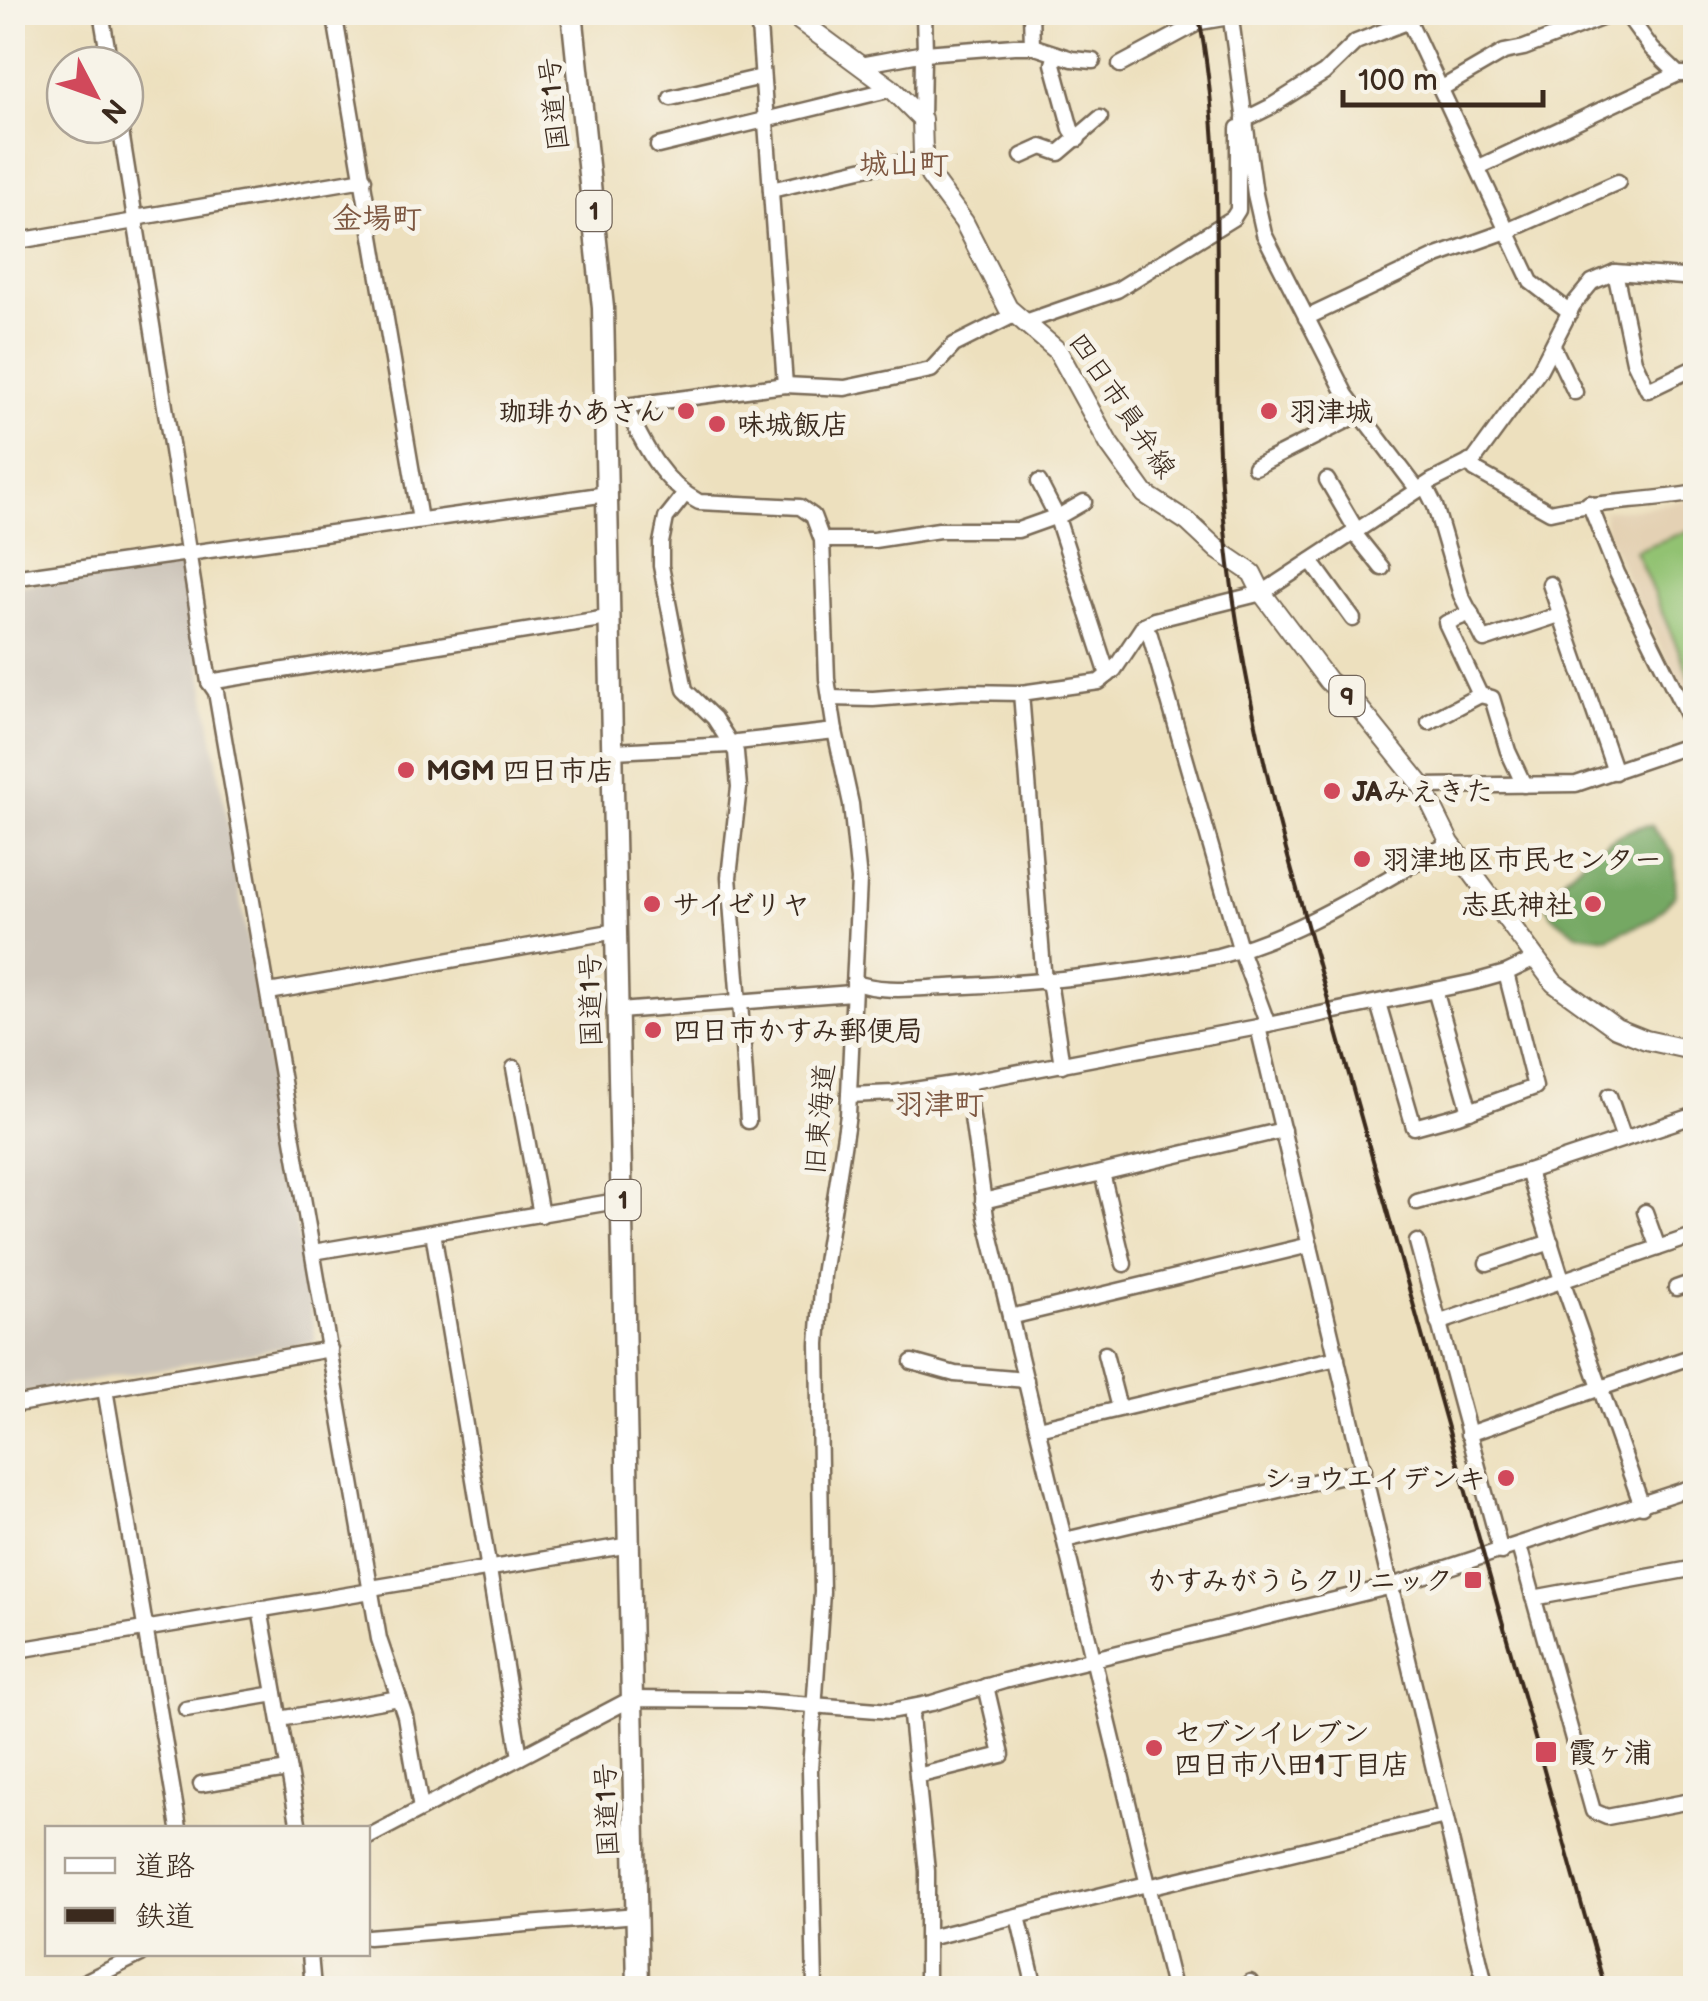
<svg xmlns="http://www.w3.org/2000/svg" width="1708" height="2001" font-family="'Balsamiq Sans','Klee One',sans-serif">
<rect width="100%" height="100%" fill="#f7f3e8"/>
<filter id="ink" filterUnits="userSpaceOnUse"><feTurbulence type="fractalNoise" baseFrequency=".01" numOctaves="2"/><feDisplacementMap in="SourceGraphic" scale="20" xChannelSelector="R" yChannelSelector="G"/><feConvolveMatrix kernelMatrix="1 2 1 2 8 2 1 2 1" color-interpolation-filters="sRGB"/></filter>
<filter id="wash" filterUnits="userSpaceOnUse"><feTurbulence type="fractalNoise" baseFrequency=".0048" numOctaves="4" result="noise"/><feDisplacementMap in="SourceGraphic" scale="40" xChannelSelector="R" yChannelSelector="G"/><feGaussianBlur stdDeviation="2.25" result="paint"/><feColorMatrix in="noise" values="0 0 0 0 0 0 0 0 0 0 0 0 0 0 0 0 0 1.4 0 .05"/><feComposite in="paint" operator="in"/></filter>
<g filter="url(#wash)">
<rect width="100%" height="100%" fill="#ede0be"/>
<polygon fill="#e4d1b4" points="1695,499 1695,712 1638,603 1606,531 1604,510 1627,510"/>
<polygon fill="#cbc3b8" points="183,562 316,1341 13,1395 12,587"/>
<polygon fill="#92c272" stroke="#667648" stroke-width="2.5" points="1695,528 1695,688 1635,551"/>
<path fill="#75a864" stroke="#586941" stroke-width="2.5" d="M1651,825l23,30 2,39 -23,25 -45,19 -31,-4 -23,-16 -10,-17c22,-28 71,-74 107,-76z"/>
</g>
<g filter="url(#ink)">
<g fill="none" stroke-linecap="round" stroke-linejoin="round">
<defs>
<g id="minor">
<polyline points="101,12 110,65"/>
<polyline points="334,12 420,520"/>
<polyline points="758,12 785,385"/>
<polyline points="924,12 925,53"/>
<polyline points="1031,12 1032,46"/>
<polyline points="1230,12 1255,194 1264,234 1346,395 1418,490"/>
<polyline points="1625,12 1652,49 1678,74"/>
<polyline points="1688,12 1696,24"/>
<polyline points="1056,54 1053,64 1071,129 1078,139"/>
<polyline points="860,65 925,53 1014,46 1032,46 1072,59 1093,61"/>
<polyline points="1120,65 1200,22 1259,12"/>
<polyline points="1442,88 1504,52 1524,48 1617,12"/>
<polyline points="671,98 762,77"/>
<polyline points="922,119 923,55"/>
<polyline points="1244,120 1270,107 1324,73 1356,42 1402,24 1408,19"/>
<polyline points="120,125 209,682 216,692 379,1639 405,1716 421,1809"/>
<polyline points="658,146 892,89"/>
<polyline points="1022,156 1042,147 1059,153 1100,118"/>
<polyline points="1479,167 1678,74 1696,74"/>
<polyline points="771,190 869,167 925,160"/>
<polyline points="135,218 364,179"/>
<polyline points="12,242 135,221"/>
<polyline points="1615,272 1634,361 1648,390 1696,367"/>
<polyline points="1570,312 1531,282 1507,231 1618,182"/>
<polyline points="1306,318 1437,256 1507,231 1408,19 1410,12"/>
<polyline points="1025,322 1117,290 1233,218 1238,210 1238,128 1245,128"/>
<polyline points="1553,346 1575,392"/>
<polyline points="625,406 785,385 845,388 931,370 954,345 1014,315"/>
<path d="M607,410l18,-4c19,39 35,75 74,96l101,5 13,9 9,24 5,139 8,52 16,73 8,76 -11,235 -25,160 -5,69 4,248 -12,178 5,218"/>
<path d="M1469,462l6,8 75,42c48,-11 97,-10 146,-19"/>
<polyline points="1255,467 1360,414"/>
<polyline points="1327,480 1357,531"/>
<polyline points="1039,482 1056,515 1108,675"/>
<polyline points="1425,486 1435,506 1461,595 1484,640 1559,615"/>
<polyline points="685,494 666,518 661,543 661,566 685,690 714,718 736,752 739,787 729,877 739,1002"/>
<polyline points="1589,503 1617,573 1696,733"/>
<polyline points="1354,533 1382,568"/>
<polyline points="822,540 874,540 939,530 1018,530 1063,514 1084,502"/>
<polyline points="1311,561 1353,619"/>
<polyline points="12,578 607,494"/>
<polyline points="1550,584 1615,772"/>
<polyline points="1144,625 1150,635 1242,955 1268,1025"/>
<polyline points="209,682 607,618"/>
<polyline points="1021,693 1044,982"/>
<polyline points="1480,695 1492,698 1508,751 1524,785"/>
<polyline points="830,698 873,699 964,692 1021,693 1099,682 1114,670 1144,625 1154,620 1262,593 1432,481 1474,460 1539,371 1573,305 1592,282 1615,272 1696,278"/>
<polyline points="1429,722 1480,695 1446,623 1471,613"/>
<polyline points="614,751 729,745 737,742 835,731"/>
<polyline points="1422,786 1576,784 1696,743"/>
<polyline points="1049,981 1062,1065"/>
<path d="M854,982c27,11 63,6 93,5 91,-4 181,-13 271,-31 83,-21 158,-72 232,-113"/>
<polyline points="1435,990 1470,1111"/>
<polyline points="269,992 616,931"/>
<polyline points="740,1002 748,1121"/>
<polyline points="1378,1003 1414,1127 1458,1115 1535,1087 1506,973"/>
<polyline points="619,1011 852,993"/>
<polyline points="1258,1027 1486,1988"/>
<polyline points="514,1068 541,1215"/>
<polyline points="967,1082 986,1217 1173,1988"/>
<polyline points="849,1095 894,1093 967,1082 1258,1027 1474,982 1506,973 1537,958"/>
<polyline points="1609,1096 1624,1139"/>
<polyline points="1528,1171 1696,1115"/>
<polyline points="1102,1173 1124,1264"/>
<polyline points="983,1201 1283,1130"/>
<polyline points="1417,1202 1528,1171 1562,1280 1642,1506"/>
<polyline points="1645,1212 1658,1248"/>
<polyline points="433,1232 520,1757"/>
<polyline points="1417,1242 1501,1552"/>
<polyline points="313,1252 623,1200"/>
<polyline points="1487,1263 1551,1242"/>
<polyline points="1676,1288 1696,1281"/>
<polyline points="1010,1317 1310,1245"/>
<polyline points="1438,1323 1696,1235"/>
<polyline points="1105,1354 1119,1408"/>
<polyline points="912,1362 955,1374 1026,1380"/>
<polyline points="105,1389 179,1828"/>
<polyline points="12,1405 330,1349"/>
<polyline points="1038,1428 1337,1358"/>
<polyline points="1468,1434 1696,1355"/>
<polyline points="1065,1540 1364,1470"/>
<polyline points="1519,1546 1593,1811 1607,1817 1696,1800"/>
<polyline points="371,1588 630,1545"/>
<polyline points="1533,1598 1696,1568"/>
<polyline points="260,1609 299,1828"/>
<polyline points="12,1651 371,1591"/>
<polyline points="914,1707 911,1717 927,1871 927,1988"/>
<polyline points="186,1709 275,1694"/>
<polyline points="280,1719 399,1698"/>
<polyline points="917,1776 1002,1755 986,1686"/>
<polyline points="201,1784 288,1770"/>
<polyline points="368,1837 631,1699 746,1700 891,1711 932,1703 1004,1681 1392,1586 1696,1486"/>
<polyline points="1148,1887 1445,1816"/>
<polyline points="1018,1916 1035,1988"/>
<polyline points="936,1936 1147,1884"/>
<polyline points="368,1937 637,1915"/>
<polyline points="310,1954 313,1988"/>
<polyline points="1250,1982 1251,1988"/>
<polyline points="72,1988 141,1954"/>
</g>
<polyline id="major" points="788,12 892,89 922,119 923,153 930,176 964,222 1008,308 1058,351 1109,444 1145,494 1188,522 1218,550 1252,573 1262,593 1328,681 1356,704 1422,786 1450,843 1554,983 1616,1028 1646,1040 1696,1051"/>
<polyline id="highway" points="572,12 603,308 638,1988"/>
</defs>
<use href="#minor" stroke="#796a56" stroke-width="19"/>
<use href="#major" stroke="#796a56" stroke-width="22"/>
<use href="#highway" stroke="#796a56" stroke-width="25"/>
<use href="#minor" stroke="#fff" stroke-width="14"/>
<use href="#major" stroke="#fff" stroke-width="18"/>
<use href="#highway" stroke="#fff" stroke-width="20"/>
<path stroke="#3b2a1e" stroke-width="4" d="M1198,12c29,147 14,293 21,441 7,135 32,266 67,397l319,1138"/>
</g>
</g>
<g fill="#d1495b" stroke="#f7f3e8" stroke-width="4">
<circle cx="686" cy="411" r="10"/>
<circle cx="1269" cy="411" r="10"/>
<circle cx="717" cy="424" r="10"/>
<circle cx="406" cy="770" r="10"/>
<circle cx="1332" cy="791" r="10"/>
<circle cx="1362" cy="859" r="10"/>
<circle cx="652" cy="904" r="10"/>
<circle cx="1593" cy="904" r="10"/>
<circle cx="653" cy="1030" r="10"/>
<circle cx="1506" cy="1478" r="10"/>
<rect x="1463" y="1570" width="20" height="20" rx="5"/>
<circle cx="1154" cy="1748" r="10"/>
<rect x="1534" y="1740" width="24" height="24" rx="5"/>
</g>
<g text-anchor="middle" stroke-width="10" stroke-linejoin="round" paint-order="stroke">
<g fill="#f7f3e8" stroke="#73665b" stroke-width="2.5">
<rect x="576.5" y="191" width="35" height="40" rx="8"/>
<rect x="1329.5" y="676" width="35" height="40" rx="8"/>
<rect x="605.5" y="1180" width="35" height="40" rx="8"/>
</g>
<g font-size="25" font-weight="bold" fill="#3b2a1e">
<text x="594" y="220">1</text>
<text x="1347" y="705">9</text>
<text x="623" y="1209">1</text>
</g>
<g font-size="28" fill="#3b2a1e" stroke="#f7f3e8">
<text transform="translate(553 104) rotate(-96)" y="10">国道1号</text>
<text transform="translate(1123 405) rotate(56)" y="10">四日市員弁線</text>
<text transform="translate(590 1000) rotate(-91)" y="10">国道1号</text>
<text transform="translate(819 1119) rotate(-85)" y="10">旧東海道</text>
<text transform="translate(606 1810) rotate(-92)" y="10">国道1号</text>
</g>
<g font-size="28" font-weight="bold" fill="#3b2a1e" stroke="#f7f3e8" text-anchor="start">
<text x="666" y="421" text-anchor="end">珈琲かあさん</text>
<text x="1289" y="421">羽津城</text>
<text x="737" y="434">味城飯店</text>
<text x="426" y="780">MGM 四日市店</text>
<text x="1352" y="801">JAみえきた</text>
<text x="1382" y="869">羽津地区市民センター</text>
<text x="672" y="914">サイゼリヤ</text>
<text x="1573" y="914" text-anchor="end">志氐神社</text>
<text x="673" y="1040">四日市かすみ郵便局</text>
<text x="1486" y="1488" text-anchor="end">ショウエイデンキ</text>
<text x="1453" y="1590" text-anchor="end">かすみがうらクリニック</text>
<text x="1174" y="1742">セブンイレブン<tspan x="1174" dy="32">四日市八田1丁目店</tspan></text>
<text x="1568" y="1762">霞ヶ浦</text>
</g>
<g font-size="30" font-weight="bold" fill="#7e5842" stroke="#f7f3e8">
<text x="904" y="174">城山町</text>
<text x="377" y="228">金場町</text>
<text x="939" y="1114">羽津町</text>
</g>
</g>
<rect width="1708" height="2001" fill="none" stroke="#f7f3e8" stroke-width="50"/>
<rect x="45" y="1826" width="325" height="130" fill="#f7f3e8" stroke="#aca397" stroke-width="2.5"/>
<rect x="65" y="1858" width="50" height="15" fill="#ffffff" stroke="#aca397" stroke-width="2.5"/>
<text x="135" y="1876" font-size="30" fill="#3b2a1e">道路</text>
<rect x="65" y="1908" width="50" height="15" fill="#3b2a1e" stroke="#aca397" stroke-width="2.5"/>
<text x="135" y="1926" font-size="30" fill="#3b2a1e">鉄道</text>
<g transform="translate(95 95) rotate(131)"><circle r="48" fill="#f7f3e8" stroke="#aca397" stroke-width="2.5"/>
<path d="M0-8L18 38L0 25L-18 38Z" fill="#d1495b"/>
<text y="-15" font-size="28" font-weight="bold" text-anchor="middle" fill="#3b2a1e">N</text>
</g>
<path d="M1343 90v15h200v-15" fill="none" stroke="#3b2a1e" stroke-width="5"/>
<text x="1358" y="90" font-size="30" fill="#3b2a1e" stroke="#f7f3e8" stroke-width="8" paint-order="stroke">100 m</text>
</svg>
